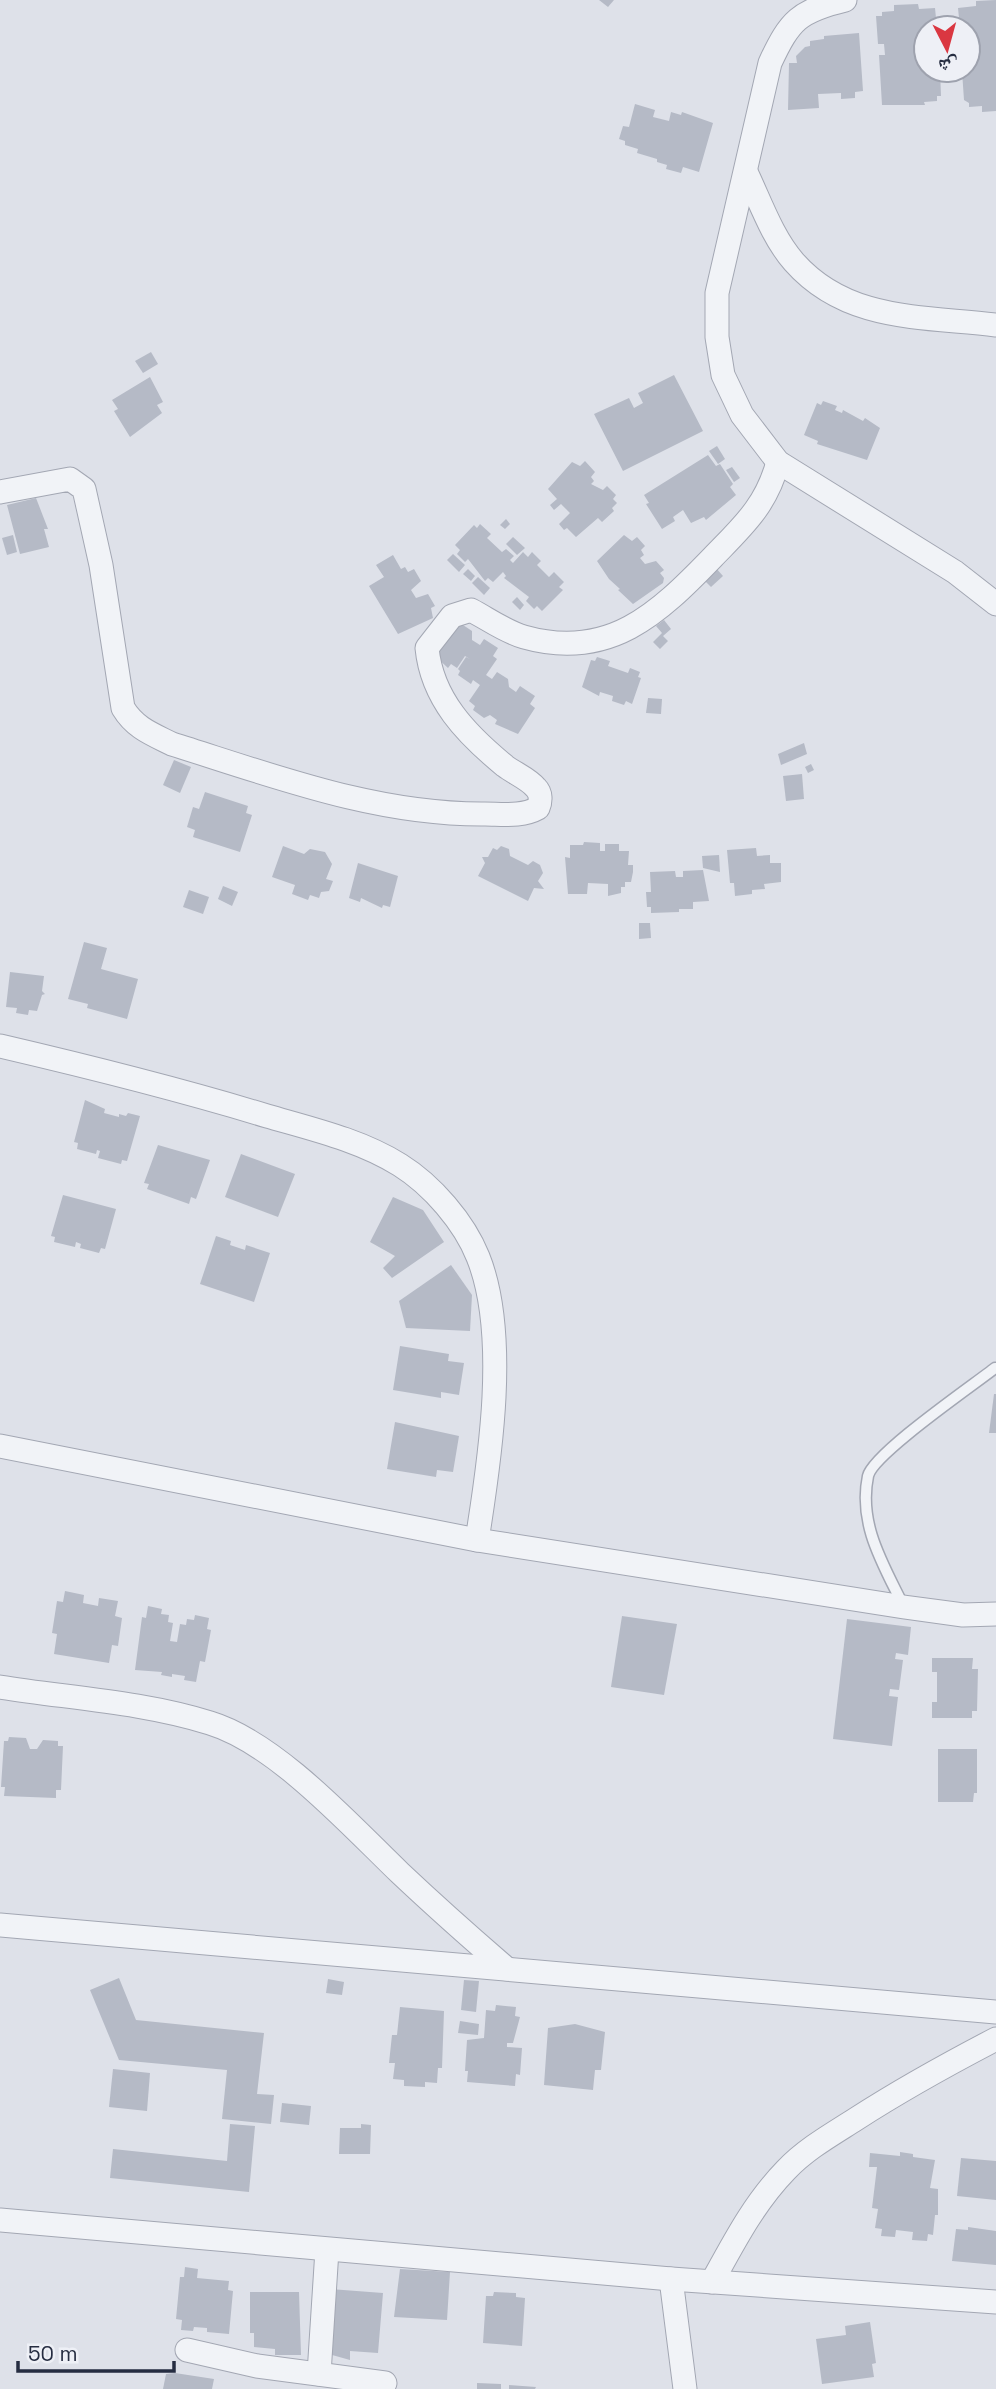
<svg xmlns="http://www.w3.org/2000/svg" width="996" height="2389" font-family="'Space Grotesk','Noto Naskh Arabic',sans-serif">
<rect width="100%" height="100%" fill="#dee1e9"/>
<g fill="#b5bac6">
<polygon points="599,0 614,0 608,7"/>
<polygon points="996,0 996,111 982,112 982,106 969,107 969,103 964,100 962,71 968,70 968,28 960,28 958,8 976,6 976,1"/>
<polygon points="918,4 919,9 935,8 937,28 926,28 926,54 918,55 919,62 926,62 926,70 940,70 941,96 937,96 937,101 924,102 925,105 882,105 879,55 885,55 884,44 878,44 876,16 882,16 882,12 894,11 894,5"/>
<polygon points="859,33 863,91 855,92 855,98 841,99 841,93 818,94 819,108 788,110 789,63 797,63 796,56 805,47 810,46 810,41 824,39 824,36"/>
<polygon points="635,104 655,110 653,117 669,121 671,112 681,115 682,112 713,123 699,172 683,167 681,173 666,169 667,165 657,162 657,159 637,153 638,149 625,145 625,141 619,139 623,126 629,127"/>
<polygon points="151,352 158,364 143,373 135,361"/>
<polygon points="674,375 703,431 623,471 594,414 629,398 634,408 643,403 638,393"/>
<polygon points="150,377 163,402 157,405 162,413 130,437 114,411 118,409 112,400"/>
<polygon points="823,401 837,406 835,410 842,413 843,410 863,421 865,418 880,428 867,460 817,444 818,441 804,435 817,403 821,405"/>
<polygon points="717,446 725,459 718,464 709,451"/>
<polygon points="708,455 716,466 720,464 733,484 730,487 736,495 706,520 704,517 691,523 683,510 673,517 675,521 662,529 646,504 649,503 644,495"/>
<polygon points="585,461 595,472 591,477 594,481 591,484 603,490 607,486 616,495 613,499 617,503 612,508 614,511 602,522 598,518 576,537 567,528 564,530 559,524 570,513 561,504 554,510 550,505 557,499 548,489 572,462 580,466"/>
<polygon points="732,467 740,478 734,482 726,470"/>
<polygon points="36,498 48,529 44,529 49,547 20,554 7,505"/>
<polygon points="506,519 510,524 505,529 500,525"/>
<polygon points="480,524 491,534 487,538 502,552 506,549 514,556 510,560 513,563 523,552 528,557 532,552 541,561 537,565 549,577 554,572 564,582 559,587 563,590 542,611 537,606 534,609 526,601 529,597 504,578 506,576 503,572 493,582 488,578 485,581 468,559 465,562 457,554 460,550 455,545 474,525 477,528"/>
<polygon points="13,535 17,552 7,555 2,538"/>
<polygon points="624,535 632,541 637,537 645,546 641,550 644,555 640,558 645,564 656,561 664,570 660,573 664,578 663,583 633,604 618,590 620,589 609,579 597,561"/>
<polygon points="513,537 525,548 517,555 506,544"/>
<polygon points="453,554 465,565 459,572 447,560"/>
<polygon points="393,555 401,569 405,567 408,572 414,569 421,581 411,590 416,598 428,594 435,606 431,608 433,618 398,634 369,586 384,577 376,565"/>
<polygon points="715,567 723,576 711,587 703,579"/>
<polygon points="468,569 475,576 471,581 463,574"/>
<polygon points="478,577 490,588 484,595 472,583"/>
<polygon points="517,597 524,605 520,610 512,602"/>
<polygon points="664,620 671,629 663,636 668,641 660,649 653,642 662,633 656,626"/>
<polygon points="460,623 472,631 472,640 480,645 484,639 498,648 493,656 497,659 486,675 492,679 497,672 508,679 509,687 516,692 520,686 535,696 530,704 535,708 518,734 495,724 497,720 490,715 484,718 473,710 475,706 469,701 480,685 473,680 471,684 458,675 460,671 458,669 466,657 470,659 465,656 457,668 451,664 448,668 432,653"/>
<polygon points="597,657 610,661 608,666 628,673 630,668 640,672 638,677 641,678 632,704 626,701 624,705 612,701 613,696 600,692 599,696 582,687 591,660 595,661"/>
<polygon points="648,698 662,699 661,714 646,713"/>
<polygon points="804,743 807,754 781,765 778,754"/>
<polygon points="174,760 191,767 180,793 163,785"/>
<polygon points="811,764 814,770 808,773 805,767"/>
<polygon points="802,774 804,799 786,801 783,776"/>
<polygon points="205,792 248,806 246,813 252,815 240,852 193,837 195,830 187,827 193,807 199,809"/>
<polygon points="584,842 600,843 600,851 605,851 605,844 619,844 619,851 629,851 628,865 633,865 633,872 631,882 625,882 625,887 621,887 621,893 608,896 608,884 588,883 587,894 568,894 565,857 570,858 570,845 583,845"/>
<polygon points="283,846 304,854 310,849 325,852 332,864 326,879 333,881 329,891 321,892 319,898 310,895 308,900 292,894 295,885 272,877"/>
<polygon points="501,846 509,849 510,856 528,865 533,861 540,865 543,873 538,881 544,889 534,888 528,901 478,876 485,863 482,857 488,857 493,848 497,850"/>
<polygon points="756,848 757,856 770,855 770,863 781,863 781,882 764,884 765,889 752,890 752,894 735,896 734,883 730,883 727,850"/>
<polygon points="719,855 720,872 703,868 702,856"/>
<polygon points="358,863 398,876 390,907 383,905 382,908 361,898 360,902 349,898"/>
<polygon points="703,870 709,901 693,902 693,909 679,909 679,912 651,913 651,907 647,907 646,892 651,892 650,872 675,871 676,877 683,877 683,871"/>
<polygon points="223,886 238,892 232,906 218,899"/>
<polygon points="189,890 209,897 203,914 183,907"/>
<polygon points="639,923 650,923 651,938 639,939"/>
<polygon points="84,942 107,948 101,969 138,979 127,1019 87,1008 88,1004 68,999"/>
<polygon points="10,972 44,976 42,991 45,994 42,995 37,1011 29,1010 28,1015 16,1013 17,1008 6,1007"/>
<polygon points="85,1100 105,1109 104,1113 119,1117 119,1114 126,1116 128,1113 140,1116 127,1161 122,1160 121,1164 98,1158 100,1151 97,1150 96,1154 77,1149 78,1143 74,1142"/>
<polygon points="158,1145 210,1160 196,1199 191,1197 189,1204 147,1189 149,1184 144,1183"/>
<polygon points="241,1154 295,1174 278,1217 225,1197"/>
<polygon points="63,1195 116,1209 105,1249 101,1248 99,1253 80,1248 81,1244 76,1242 75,1247 54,1242 55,1237 51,1236"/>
<polygon points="393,1197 423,1210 444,1242 392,1278 383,1268 395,1256 370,1242"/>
<polygon points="216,1236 231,1241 230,1245 245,1250 246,1245 270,1253 254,1302 200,1284"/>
<polygon points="451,1265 472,1295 470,1331 406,1328 399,1301"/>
<polygon points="400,1346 449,1354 448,1361 464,1363 459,1395 441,1392 441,1398 393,1390"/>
<polygon points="994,1394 996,1394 996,1433 989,1433"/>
<polygon points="395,1422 459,1436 453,1472 437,1470 436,1477 387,1469"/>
<polygon points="65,1591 84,1595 83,1603 98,1606 99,1598 118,1601 115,1616 122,1618 118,1646 112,1645 109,1663 54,1654 57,1634 52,1633 57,1601 63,1602"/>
<polygon points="148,1606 162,1609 161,1614 169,1615 168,1622 173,1623 170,1641 177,1642 180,1624 186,1625 187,1619 194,1620 195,1615 209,1618 207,1629 211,1630 205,1662 200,1661 196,1682 184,1680 185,1676 172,1674 172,1677 161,1675 162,1672 135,1670 142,1617 146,1618"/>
<polygon points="622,1616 677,1624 664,1695 611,1687"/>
<polygon points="847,1619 911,1627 908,1655 896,1653 895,1659 903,1660 899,1690 890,1689 889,1696 898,1697 892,1746 833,1739"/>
<polygon points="932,1658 973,1658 972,1669 978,1669 977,1711 972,1711 972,1718 932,1718 932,1702 937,1702 937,1672 932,1672"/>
<polygon points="9,1737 26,1738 30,1749 37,1749 43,1740 58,1741 58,1746 63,1746 61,1790 56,1790 56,1798 4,1796 5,1787 1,1787 4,1741 8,1741"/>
<polygon points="938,1749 977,1749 977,1793 974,1793 973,1802 938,1802"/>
<polygon points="119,1978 136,2020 264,2033 257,2094 274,2095 271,2124 222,2119 227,2070 119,2060 90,1990"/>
<polygon points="328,1979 344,1982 342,1995 326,1993"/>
<polygon points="464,1980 479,1981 476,2012 461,2010"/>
<polygon points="496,2005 516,2007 515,2016 520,2017 513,2043 507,2043 507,2047 522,2048 520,2075 516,2074 515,2086 467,2082 468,2071 465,2071 467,2040 484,2038 486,2010 495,2011"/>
<polygon points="400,2007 444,2011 442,2068 438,2068 437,2083 425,2082 425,2087 404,2086 404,2080 393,2079 395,2063 389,2063 392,2035 397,2035"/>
<polygon points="460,2021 479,2024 478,2035 458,2033"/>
<polygon points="575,2024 605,2032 601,2070 595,2070 593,2090 544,2085 548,2028"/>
<polygon points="113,2069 150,2073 147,2111 109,2107"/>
<polygon points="282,2103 311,2106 309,2125 280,2122"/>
<polygon points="230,2124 255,2126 249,2192 110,2178 113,2149 227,2161"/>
<polygon points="361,2124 371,2125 370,2154 339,2154 340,2128 361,2128"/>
<polygon points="900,2152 913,2154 913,2157 935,2160 930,2188 938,2189 938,2215 935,2215 933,2235 928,2234 927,2241 912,2240 913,2232 896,2230 895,2237 881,2236 882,2229 875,2228 878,2209 872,2208 877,2167 869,2167 870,2153 900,2156"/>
<polygon points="961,2158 996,2161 996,2200 957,2196"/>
<polygon points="968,2227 996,2231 996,2265 952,2261 956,2229 968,2230"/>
<polygon points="185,2267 198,2269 197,2278 229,2281 228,2290 233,2291 229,2334 207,2332 207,2328 194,2327 193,2331 181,2330 182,2320 176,2319 180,2277 184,2277"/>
<polygon points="400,2269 450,2272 447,2320 394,2317"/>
<polygon points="330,2289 383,2293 378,2353 350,2351 350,2360 325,2353"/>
<polygon points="250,2292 299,2292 301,2355 275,2355 275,2349 254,2347 254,2333 250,2333"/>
<polygon points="494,2292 516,2293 516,2297 525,2298 522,2346 483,2343 486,2296 493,2296"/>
<polygon points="870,2322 876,2363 872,2364 874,2377 822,2384 816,2339 846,2335 845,2326"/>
<polygon points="175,2373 214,2379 212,2389 163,2389 166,2374"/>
<polygon points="477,2383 501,2384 501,2389 477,2389"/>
<polygon points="509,2385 536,2387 535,2389 509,2389"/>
</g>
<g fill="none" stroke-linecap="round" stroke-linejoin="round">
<defs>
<path id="lane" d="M903,1605c-20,-41 -45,-81 -35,-129 5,-22 104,-90 127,-108"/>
<g id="street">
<path d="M845,0c-46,11 -55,20 -75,63l-53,230v44l6,38 19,40 36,47 177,110 41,32"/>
<path d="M746,172c14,29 26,65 48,90 53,60 128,54 202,63"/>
<path d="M0,492l70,-13 14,10 17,76 22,143c12,20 29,26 49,36 102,32 205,71 313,70 17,0 37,3 53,-6 3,-7 3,-15 -2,-20 -7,-9 -22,-15 -31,-22 -39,-32 -73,-67 -78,-118l25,-32 19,-6c17,9 35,22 53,27 85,24 134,-23 189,-80 30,-31 53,-51 65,-95"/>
<path d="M0,1046c90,21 178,43 267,70 45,13 93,24 133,49 32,20 64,57 78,92 31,77 12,202 -1,283"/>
<polyline points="0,1446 477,1540 904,1607 963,1615 996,1614"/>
<path d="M0,1687c69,11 143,15 210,36 66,20 140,102 190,150 35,33 71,65 107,96"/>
<polyline points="0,1925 996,2012"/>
<polyline points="0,2220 671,2279 996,2302"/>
<polyline points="671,2279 685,2389"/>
<path d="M712,2282c22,-40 42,-79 74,-112 20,-21 45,-35 70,-51 45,-29 92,-55 140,-80"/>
<polyline points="187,2350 257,2366 385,2383"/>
<polyline points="319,2374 327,2250"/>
</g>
</defs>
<use href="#lane" stroke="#a3a7b3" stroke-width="13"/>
<use href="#street" stroke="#a3a7b3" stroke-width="25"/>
<use href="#lane" stroke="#f1f3f7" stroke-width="10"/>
<use href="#street" stroke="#f1f3f7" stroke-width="23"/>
</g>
<g transform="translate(947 49) rotate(174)"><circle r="33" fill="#eef0f6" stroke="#9ea2ae" stroke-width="2"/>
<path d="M0-5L12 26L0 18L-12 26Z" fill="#da3741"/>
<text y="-10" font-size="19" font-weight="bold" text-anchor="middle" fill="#262d41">ش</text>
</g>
<path d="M18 2361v10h156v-10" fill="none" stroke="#262d41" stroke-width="3.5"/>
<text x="28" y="2361" font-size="21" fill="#262d41" stroke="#eef0f6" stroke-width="5" paint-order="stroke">50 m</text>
</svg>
